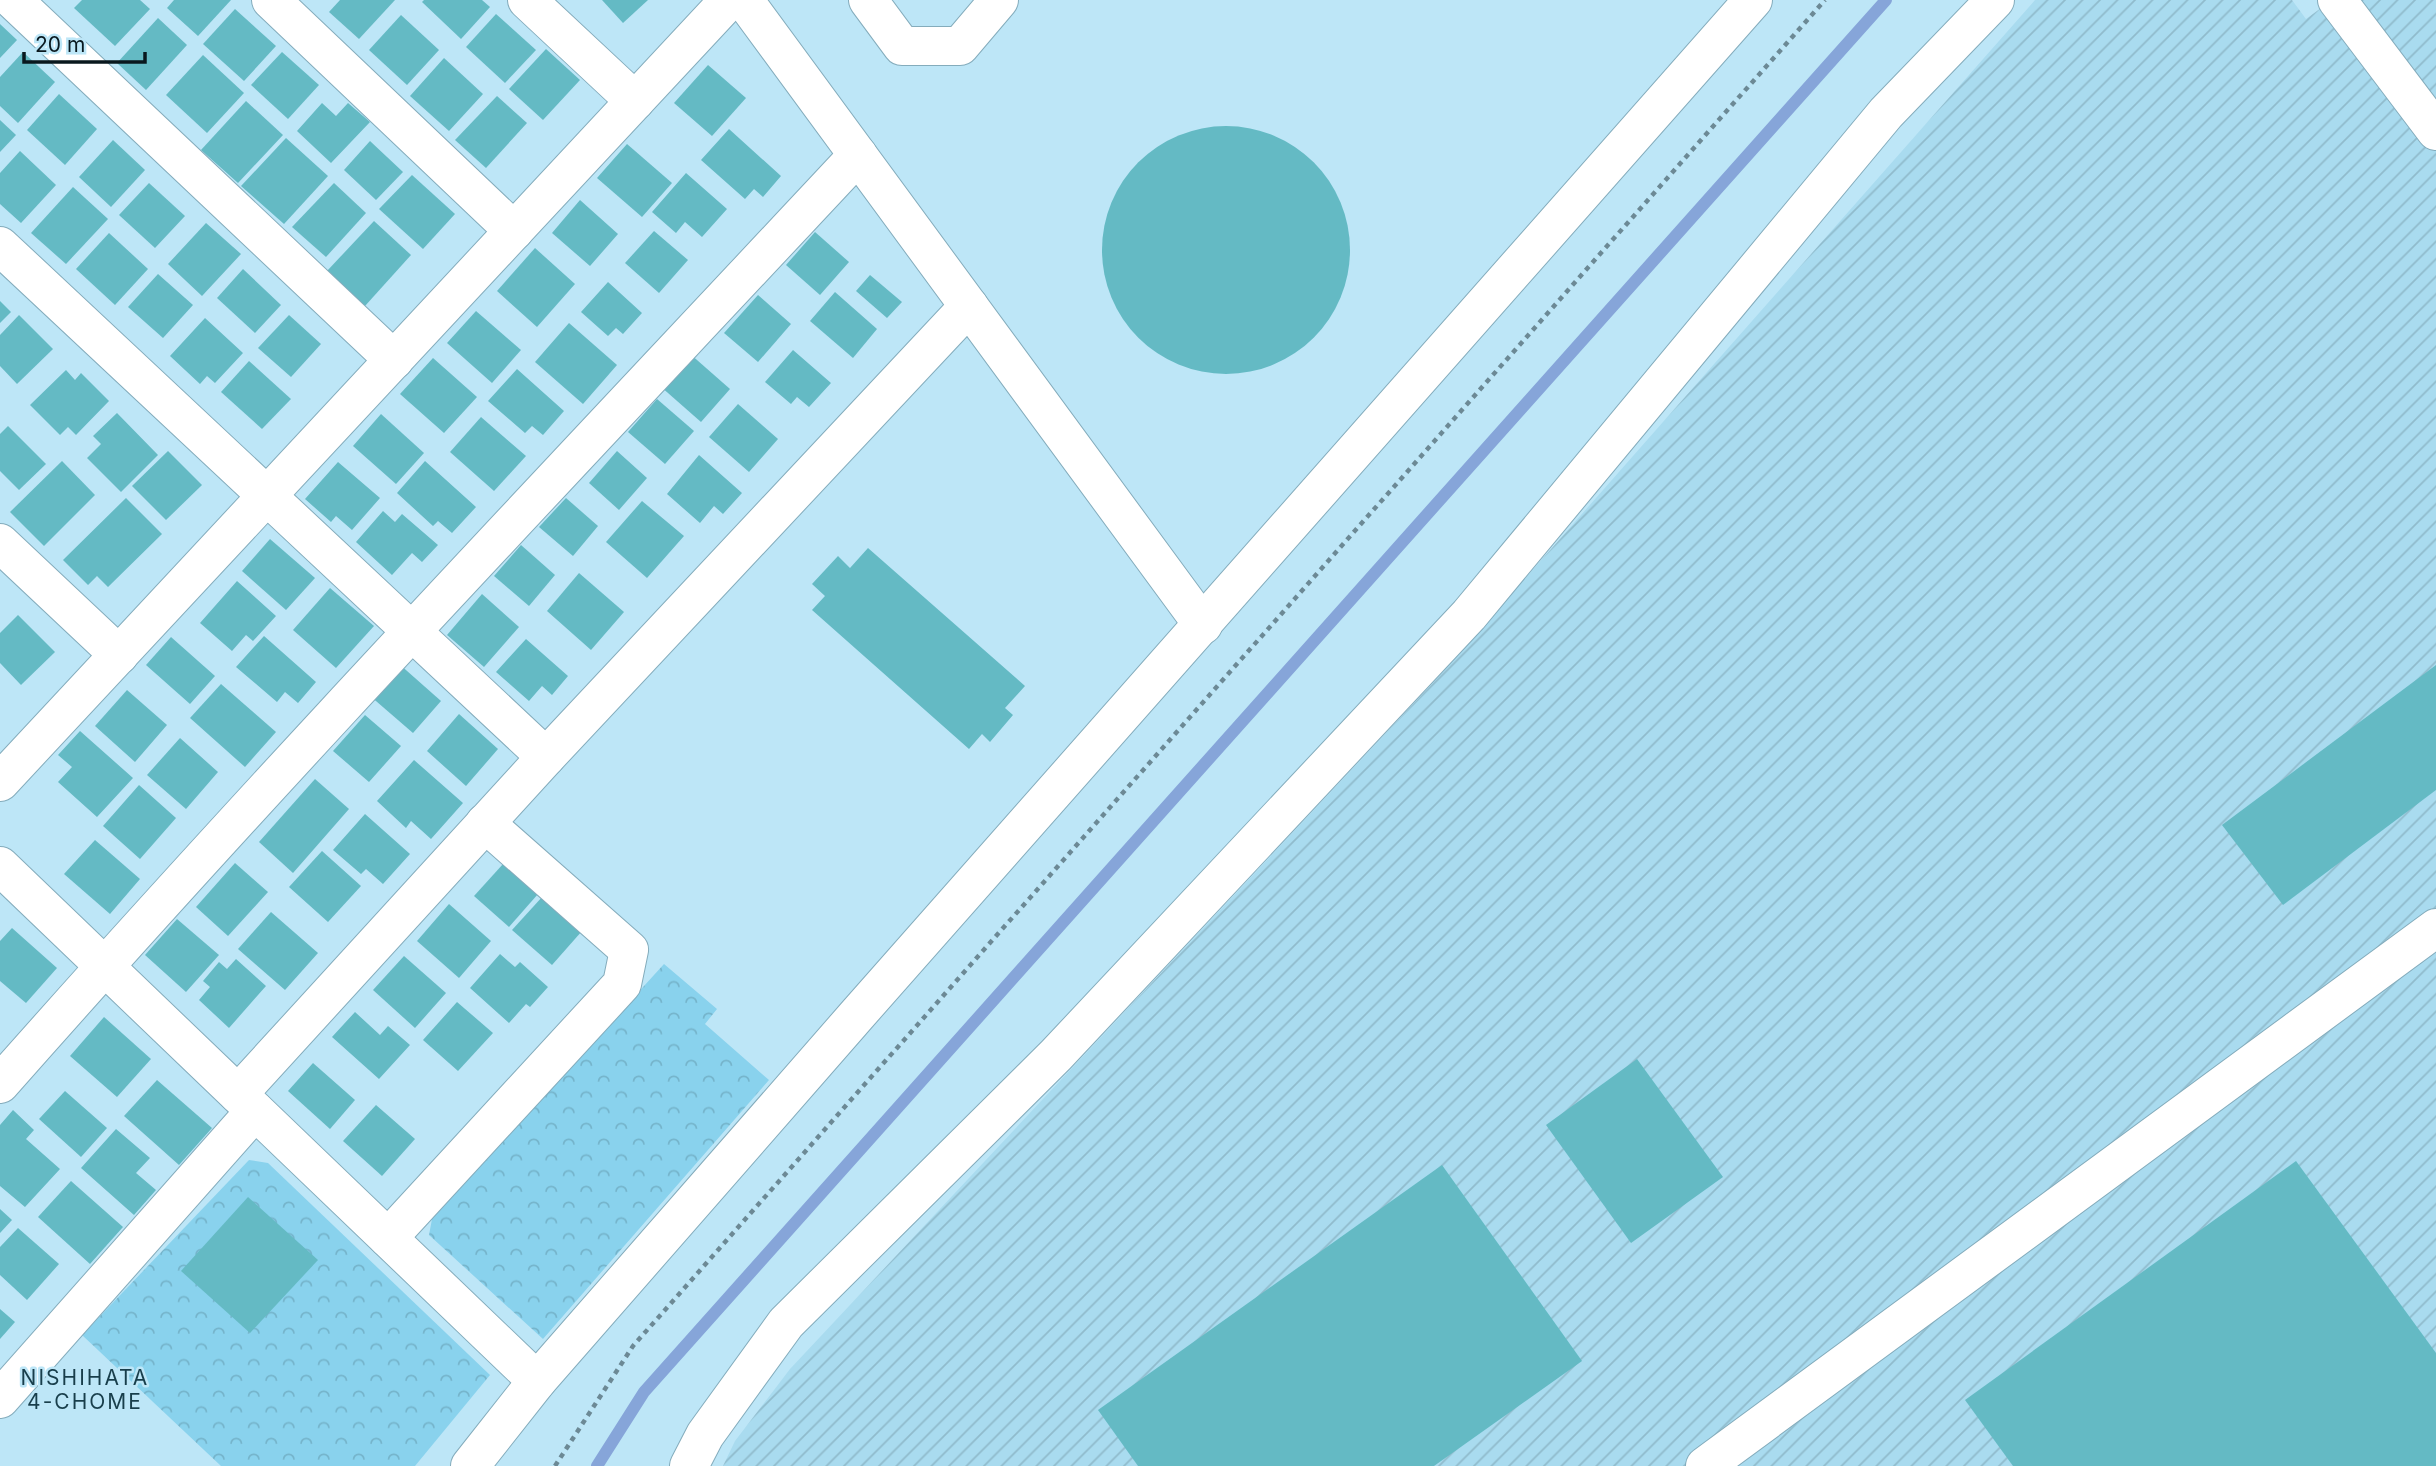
<svg xmlns="http://www.w3.org/2000/svg" width="2436" height="1466" font-family="Inter,sans-serif">
<defs>
<pattern id="industrial-furrows" width="10" height="10" patternUnits="userSpaceOnUse" patternTransform="scale(1.75)"><rect width="10" height="10" fill="#a9dbef"/><path d="M-1 1l2-2M0 10L10 0M9 11l2-2" fill="none" stroke="#90bbcc"/></pattern>
<pattern id="park-crowns" width="20" height="18" patternUnits="userSpaceOnUse" patternTransform="scale(1.75)"><rect width="20" height="18" fill="#89d2ed"/><path d="M2 6a3 3 0 1 1 6 0M12 15a3 3 0 1 1 6 0" fill="none" stroke="#75b4cb"/></pattern>
</defs>
<rect width="100%" height="100%" fill="#bde6f7"/>
<polygon fill="url(#industrial-furrows)" points="2035,0 2292,0 2306,19 2332,0 2436,0 2436,1466 723,1466 735,1441 790,1369 1432,684"/>
<g fill="url(#park-crowns)">
<polygon points="664,964 717,1009 705,1024 769,1080 543,1339 429,1235 432,1219"/>
<polygon points="249,1160 268,1163 490,1375 415,1466 221,1466 82,1335"/>
</g>
<g fill="none" stroke-linecap="round" stroke-linejoin="round">
<polyline stroke="#86a5d9" stroke-width="12" points="597,1466 644,1392 1886,0"/>
</g>
<g fill="#64bac4">
<polygon points="82,0 140,0 150,9 115,46 74,8"/>
<polygon points="174,0 231,0 198,36 167,8"/>
<polygon points="340,0 395,0 359,39 329,12"/>
<polygon points="424,0 482,0 490,7 461,39 422,2"/>
<polygon points="602,0 648,0 623,23"/>
<polygon points="235,9 276,46 244,81 203,44"/>
<polygon points="496,14 536,50 505,83 466,47"/>
<polygon points="401,15 439,50 407,85 369,50"/>
<polygon points="158,18 187,45 146,90 117,63"/>
<polygon points="0,24 17,40 0,58"/>
<polygon points="546,49 580,80 543,120 509,89"/>
<polygon points="23,52 55,82 18,123 0,106 0,77"/>
<polygon points="282,52 319,85 288,119 251,85"/>
<polygon points="203,55 244,93 207,133 166,95"/>
<polygon points="444,58 483,94 449,131 410,96"/>
<polygon points="708,65 746,98 712,136 674,103"/>
<polygon points="59,94 97,129 65,165 27,130"/>
<polygon points="497,96 527,123 486,168 455,140"/>
<polygon points="246,101 283,135 238,183 201,150"/>
<polygon points="322,103 336,116 348,103 370,122 331,163 297,131"/>
<polygon points="0,120 16,135 0,152"/>
<circle cx="1226" cy="250" r="124"/>
<polygon points="729,129 781,176 763,197 754,189 745,199 701,160"/>
<polygon points="286,138 328,176 284,224 241,186"/>
<polygon points="113,140 145,170 111,207 79,177"/>
<polygon points="370,141 403,172 376,200 344,170"/>
<polygon points="627,144 672,183 642,217 597,178"/>
<polygon points="20,151 56,185 21,223 0,204 0,173"/>
<polygon points="686,173 727,209 702,237 685,222 676,233 652,212"/>
<polygon points="412,175 455,214 423,249 379,209"/>
<polygon points="149,183 185,216 155,248 119,215"/>
<polygon points="334,183 366,213 326,257 292,227"/>
<polygon points="73,187 108,219 66,264 31,233"/>
<polygon points="580,200 618,234 590,266 552,233"/>
<polygon points="374,221 411,255 365,306 327,271"/>
<polygon points="206,223 241,254 202,296 168,264"/>
<polygon points="654,231 688,260 659,293 625,263"/>
<polygon points="815,232 849,262 820,295 786,265"/>
<polygon points="109,233 148,269 115,305 76,269"/>
<polygon points="535,248 575,284 537,327 497,291"/>
<polygon points="243,269 281,305 255,333 217,298"/>
<polygon points="158,274 193,305 163,338 128,307"/>
<polygon points="870,275 902,302 887,318 856,291"/>
<polygon points="608,282 642,313 623,334 616,328 608,336 581,312"/>
<polygon points="835,292 877,329 853,358 810,321"/>
<polygon points="758,295 791,324 758,362 724,333"/>
<polygon points="0,301 11,312 0,323"/>
<polygon points="476,311 521,350 492,383 447,343"/>
<polygon points="19,315 53,349 17,384 0,366 0,335"/>
<polygon points="289,315 321,344 291,377 258,348"/>
<polygon points="205,318 243,353 215,383 207,376 200,384 170,356"/>
<polygon points="569,323 617,365 583,404 535,362"/>
<polygon points="793,350 831,383 809,407 797,397 791,404 765,382"/>
<polygon points="689,353 730,389 701,422 660,386"/>
<polygon points="433,358 477,397 444,433 400,394"/>
<polygon points="249,361 291,399 262,429 221,392"/>
<polygon points="517,369 564,411 543,435 532,426 525,433 488,401"/>
<polygon points="66,370 75,380 81,373 109,401 76,435 68,427 60,435 30,405"/>
<polygon points="657,399 694,431 665,464 628,432"/>
<polygon points="738,404 778,439 749,472 709,437"/>
<polygon points="117,413 158,455 121,492 87,458 101,444 93,436"/>
<polygon points="381,414 424,453 396,484 353,446"/>
<polygon points="481,417 526,456 494,491 450,452"/>
<polygon points="8,426 46,464 19,490 0,471 0,434"/>
<polygon points="168,451 202,485 166,520 132,486"/>
<polygon points="617,451 647,478 619,510 589,483"/>
<polygon points="699,455 742,493 723,514 714,506 700,523 667,494"/>
<polygon points="62,461 95,495 44,546 10,512"/>
<polygon points="425,461 476,507 452,533 438,521 433,526 397,493"/>
<polygon points="338,462 380,498 352,530 336,516 331,522 305,499"/>
<polygon points="126,498 162,534 108,587 97,576 88,585 63,560"/>
<polygon points="566,498 598,526 573,556 539,527"/>
<polygon points="642,501 684,536 647,578 606,542"/>
<polygon points="383,511 395,522 402,514 438,545 422,562 412,553 392,575 356,542"/>
<polygon points="270,539 315,578 286,610 242,571"/>
<polygon points="521,545 555,575 529,606 494,576"/>
<polygon points="868,548 1025,686 1005,708 1013,715 990,742 982,734 969,749 812,610 825,596 812,584 838,556 850,568"/>
<polygon points="579,573 624,612 591,650 547,611"/>
<polygon points="237,581 276,616 253,641 246,635 232,651 200,623"/>
<polygon points="330,588 374,626 336,668 293,630"/>
<polygon points="482,594 519,627 484,667 447,635"/>
<polygon points="18,615 55,652 21,685 0,663 0,633"/>
<polygon points="264,636 316,682 298,703 285,692 277,702 236,667"/>
<polygon points="171,637 215,676 190,704 146,665"/>
<polygon points="526,639 568,676 552,695 542,686 529,701 496,672"/>
<polygon points="398,663 441,701 413,733 369,695"/>
<polygon points="2436,665 2436,790 2283,905 2222,825"/>
<polygon points="221,684 276,732 245,767 190,718"/>
<polygon points="127,690 167,725 135,762 95,726"/>
<polygon points="459,714 498,749 466,786 427,751"/>
<polygon points="365,715 401,746 369,782 333,751"/>
<polygon points="80,731 133,778 97,817 58,782 72,767 58,755"/>
<polygon points="180,738 218,772 186,809 147,775"/>
<polygon points="414,760 463,803 431,839 411,821 406,828 377,801"/>
<polygon points="315,779 349,809 293,873 259,842"/>
<polygon points="139,785 176,818 140,859 103,826"/>
<polygon points="365,814 410,854 383,884 366,869 361,874 333,850"/>
<polygon points="95,840 140,879 110,914 64,874"/>
<polygon points="322,851 361,886 328,922 289,887"/>
<polygon points="235,863 268,892 228,936 196,907"/>
<polygon points="503,864 538,894 509,927 474,896"/>
<polygon points="543,896 582,931 552,965 512,930"/>
<polygon points="449,904 491,941 459,978 417,941"/>
<polygon points="271,912 318,953 285,990 238,949"/>
<polygon points="177,919 219,955 186,992 145,955"/>
<polygon points="12,928 57,968 26,1003 0,981 0,941"/>
<polygon points="500,954 515,967 520,962 548,987 530,1007 526,1004 509,1023 470,988"/>
<polygon points="404,956 446,993 415,1028 373,990"/>
<polygon points="236,959 266,986 229,1028 199,1000 210,987 203,981 219,962 227,969"/>
<polygon points="457,1002 493,1033 458,1071 423,1040"/>
<polygon points="355,1012 380,1035 388,1026 410,1045 379,1079 332,1037"/>
<polygon points="104,1017 151,1059 117,1097 70,1056"/>
<polygon points="1637,1059 1723,1177 1631,1243 1546,1125"/>
<polygon points="313,1063 355,1100 330,1129 288,1091"/>
<polygon points="157,1080 212,1128 179,1165 124,1116"/>
<polygon points="65,1091 107,1128 81,1157 39,1119"/>
<polygon points="376,1105 415,1139 382,1176 343,1141"/>
<polygon points="13,1110 34,1130 26,1139 60,1169 25,1207 0,1186 0,1125"/>
<polygon points="116,1129 150,1158 136,1173 156,1190 134,1215 81,1168"/>
<polygon points="2296,1161 2436,1353 2436,1466 2013,1466 1965,1400"/>
<polygon points="1442,1165 1582,1361 1434,1466 1138,1466 1098,1410"/>
<polygon points="71,1181 123,1227 90,1264 38,1217"/>
<polygon points="248,1197 318,1260 250,1333 181,1271"/>
<polygon points="0,1209 12,1220 0,1233"/>
<polygon points="18,1228 59,1264 27,1300 0,1275 0,1247"/>
<polygon points="0,1309 15,1322 0,1339"/>
</g>
<g fill="none" stroke-linecap="round" stroke-linejoin="round">
<defs>
<g id="minor">
<polyline points="13,0 394,360"/>
<polyline points="271,0 514,231"/>
<polyline points="527,0 635,101"/>
<polyline points="744,0 1203,625"/>
<polyline points="868,0 902,46 960,46 999,0"/>
<polyline points="2337,0 2436,131"/>
<polyline points="0,246 546,757"/>
<polyline points="0,543 119,655"/>
<polyline points="0,782 729,0"/>
<polyline points="0,866 537,1381"/>
<path d="M0,1084c279,-316 570,-621 858,-929"/>
<polyline points="238,1094 546,757 969,306"/>
<polyline points="388,1238 622,984 629,950 485,823"/>
<polyline points="0,1399 255,1111"/>
<polyline points="470,1466 537,1381 856,1016 1753,0"/>
<polyline points="689,1466 705,1435 786,1323 1056,1055 1469,615 1886,113 1995,0"/>
<polyline points="1705,1466 2436,928"/>
</g>
</defs>
<use href="#minor" stroke="#84acbc" stroke-width="40"/>
<polyline stroke="#6c8995" stroke-width="4.5" stroke-dasharray="5 5" stroke-linecap="butt" points="555,1466 633,1346 1825,0"/>
<use href="#minor" stroke="#fff" stroke-width="38"/>
</g>
<g text-anchor="middle" stroke-width="5" stroke-linejoin="round" paint-order="stroke">
<g font-size="21" letter-spacing="2" fill="#183e4b" stroke="#bde6f7">
<text x="85" y="1385">NISHIHATA<tspan x="85" dy="24">4-CHOME</tspan></text>
</g>
</g>
<path d="M24 52v10h121v-10" fill="none" stroke="#09181e" stroke-width="3.5"/>
<text x="35" y="52" font-size="21" fill="#09181e" stroke="#bde6f7" stroke-width="5" paint-order="stroke">20 m</text>
</svg>
